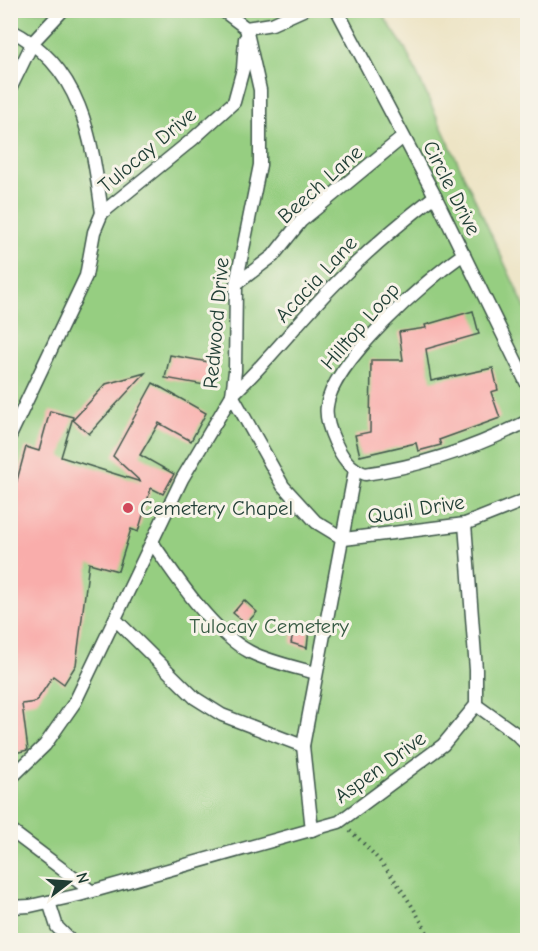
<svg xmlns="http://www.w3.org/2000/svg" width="538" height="951" font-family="'Comic Neue',sans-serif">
<rect width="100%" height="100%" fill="#f7f3e8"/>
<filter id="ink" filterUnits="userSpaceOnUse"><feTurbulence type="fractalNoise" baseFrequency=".0167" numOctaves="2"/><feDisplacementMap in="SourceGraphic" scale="12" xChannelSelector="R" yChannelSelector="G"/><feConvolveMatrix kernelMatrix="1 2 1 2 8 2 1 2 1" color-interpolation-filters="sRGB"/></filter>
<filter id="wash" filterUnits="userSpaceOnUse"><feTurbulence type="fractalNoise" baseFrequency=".008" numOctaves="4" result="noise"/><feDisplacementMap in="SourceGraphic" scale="24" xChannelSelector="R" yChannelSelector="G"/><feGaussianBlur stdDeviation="1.35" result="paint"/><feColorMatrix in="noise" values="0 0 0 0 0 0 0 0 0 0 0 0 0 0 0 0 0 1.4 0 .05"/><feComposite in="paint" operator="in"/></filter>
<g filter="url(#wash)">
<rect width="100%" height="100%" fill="#ede4c5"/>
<polygon fill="#96ce81" stroke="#5a865a" stroke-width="1.5" points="19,11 380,11 405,48 527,312 527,940 11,940 10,34"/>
<g id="blocks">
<g fill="#f9adab">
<polygon points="473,311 479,334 426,349 431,381 493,368 498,390 491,392 500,418 439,440 441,445 418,451 416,443 360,456 355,435 370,432 371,360 403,360 399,332 426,328 425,325"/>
<polygon points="170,355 214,363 210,386 165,378"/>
<polygon points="145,373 89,434 73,420 106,384"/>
<polygon points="153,383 206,413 191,441 159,423 140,455 174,474 163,494 151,488 138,532 131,529 118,571 89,563 76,665 64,684 53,676 36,702 22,704 28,750 10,754 10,506 26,447 39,451 50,411 73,417 61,457 141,482 113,456"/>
<polygon points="244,600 257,612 246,624 233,613"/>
<polygon points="294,626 309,629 307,648 291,643"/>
</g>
</g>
</g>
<g filter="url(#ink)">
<use href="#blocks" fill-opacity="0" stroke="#3e564a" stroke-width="1.5"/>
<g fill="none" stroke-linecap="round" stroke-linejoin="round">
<defs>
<g id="lane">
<polyline points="222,10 246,28 272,24 303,10"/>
<polyline points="337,10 435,196 528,386"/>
<path d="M10,30c73,36 82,111 92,183"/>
<polyline points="10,89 33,42 63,10"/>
<path d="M464,254c-37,24 -132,109 -137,152 -2,12 3,25 8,36 7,15 14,26 30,32 58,-8 110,-26 163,-53"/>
<polyline points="236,284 273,256 301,221 403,137"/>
<path d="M232,395c37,-34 67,-75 103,-111 31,-32 65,-61 100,-88"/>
<polyline points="232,395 283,486 316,522 344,539"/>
<polyline points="10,436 86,276 94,232 102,213 193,139 234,102 243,69 245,39"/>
<polyline points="344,539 465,524 528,499"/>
<path d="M152,542c24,35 60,90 98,110 20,10 44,15 66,21"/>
<polyline points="115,619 195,698 222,715 303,746"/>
<polyline points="476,705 515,733 528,746"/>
<polyline points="10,779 45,745 75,702 182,479 232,395 235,371 236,284 260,165 260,90 246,28"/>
<polyline points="10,830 91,891"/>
<polyline points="312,830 303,746 355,470"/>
<polyline points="49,902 57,927 70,940"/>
<polyline points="10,907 30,906 79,895 339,822 443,745 476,705 476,670 465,524"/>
</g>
</defs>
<use href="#lane" stroke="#3e564a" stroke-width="15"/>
<path stroke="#3e564a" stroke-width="4" stroke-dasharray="1.5 4.5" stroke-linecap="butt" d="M350,831c34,29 61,70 81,109"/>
<use href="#lane" stroke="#fff" stroke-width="12"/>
</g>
</g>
<circle fill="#d1495b" stroke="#f7f3e8" stroke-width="2" cx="128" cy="508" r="6"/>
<g text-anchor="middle" stroke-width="6" stroke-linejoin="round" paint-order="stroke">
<g font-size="21" fill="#1f3d34" stroke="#f7f3e8">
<text transform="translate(147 150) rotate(-40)" y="7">Tulocay Drive</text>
<text transform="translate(320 184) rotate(-42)" y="7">Beech Lane</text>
<text transform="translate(452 188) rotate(63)" y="7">Circle Drive</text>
<text transform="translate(316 279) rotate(-47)" y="7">Acacia Lane</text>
<text transform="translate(216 323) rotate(-85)" y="7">Redwood Drive</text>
<text transform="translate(360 326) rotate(-49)" y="7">Hilltop Loop</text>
<text transform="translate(416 509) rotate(-9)" y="7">Quail Drive</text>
<text transform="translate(380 767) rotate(-36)" y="7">Aspen Drive</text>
</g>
<g font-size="21" fill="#1f3d34" stroke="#f7f3e8" text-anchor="start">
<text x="140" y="515">Cemetery Chapel</text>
</g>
<g font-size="21" fill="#375a43" stroke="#f7f3e8">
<text x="269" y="633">Tulocay Cemetery</text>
</g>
</g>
<rect width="538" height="951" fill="none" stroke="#f7f3e8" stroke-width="36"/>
<g transform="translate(69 882) rotate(73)" stroke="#f7f3e8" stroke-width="4.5" paint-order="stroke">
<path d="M0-4.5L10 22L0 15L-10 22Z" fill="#1f3d34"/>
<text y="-9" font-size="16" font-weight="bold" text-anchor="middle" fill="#1f3d34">N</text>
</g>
</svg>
